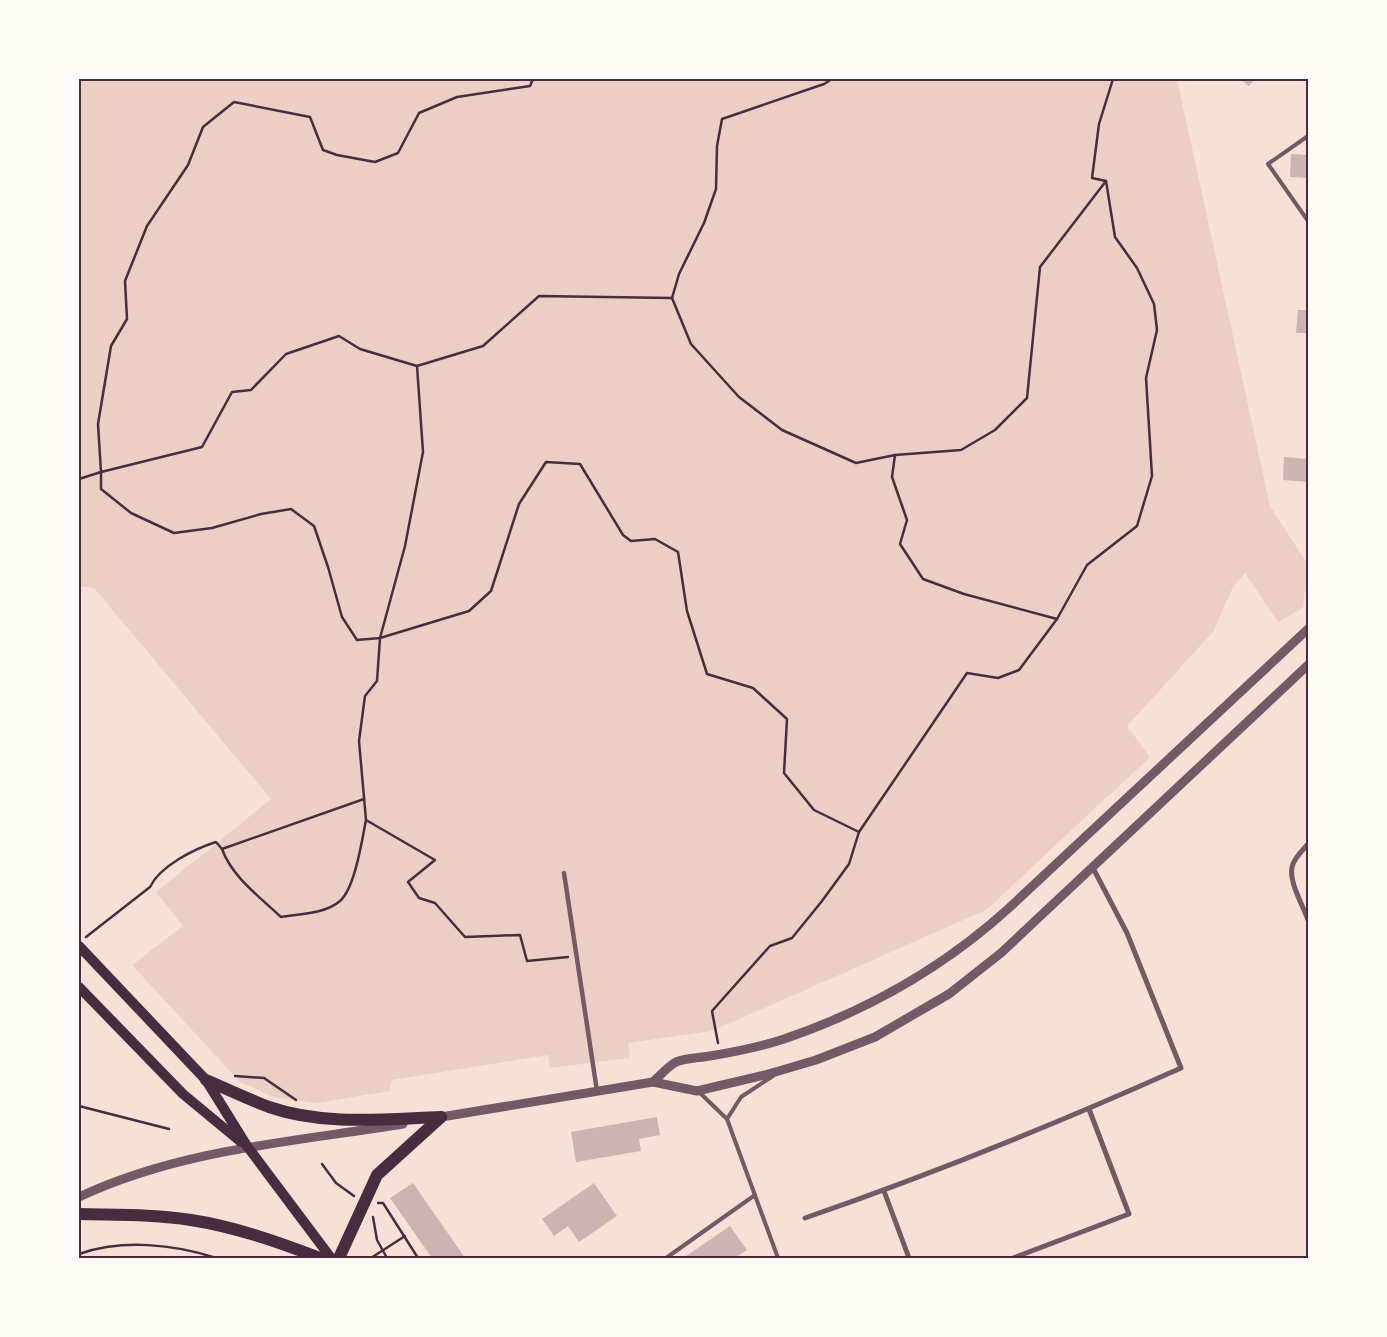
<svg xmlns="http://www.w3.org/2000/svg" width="1387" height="1337" font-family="'Roboto Condensed',sans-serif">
<rect width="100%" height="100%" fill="#f7e1d7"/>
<polygon fill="#ebcfc5" points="79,79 1177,79 1270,506 1308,565 1303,608 1278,622 1245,573 1233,587 1213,632 1127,726 1150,757 986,910 712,1031 628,1043 630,1058 550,1068 548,1055 392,1080 390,1091 316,1103 274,1097 240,1082 132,965 183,926 156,892 271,799 94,588 79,586"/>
<g fill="#ccb4b1">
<polygon points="1240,79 1255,79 1249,86"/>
<polygon points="1291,154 1308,155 1308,178 1290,177"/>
<polygon points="1298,310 1308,310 1308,333 1296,333"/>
<polygon points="1284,457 1308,459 1308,482 1283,480"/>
<polygon points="657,1117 660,1135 639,1139 641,1151 576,1162 571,1132"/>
<polygon points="413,1183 465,1258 432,1258 390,1198"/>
<polygon points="594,1183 617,1216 579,1242 568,1226 554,1236 542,1219"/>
<polygon points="730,1226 747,1250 735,1258 683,1258"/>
</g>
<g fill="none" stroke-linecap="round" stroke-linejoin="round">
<g stroke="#4a2c40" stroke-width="2.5">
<polyline points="672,298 679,274 704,223 716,189 717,146 722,119 824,84 832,79"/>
<polyline points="417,366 360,349 339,336 286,354 251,390 232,392 202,447 101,472 98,424 111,346 127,319 125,281 147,226 188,165 203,127 234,102 310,117 323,150 337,155 375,162 398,153 419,113 457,97 530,86 533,79"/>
<polyline points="895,455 961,450 995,430 1027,398 1040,267 1106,181"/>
<polyline points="79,479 101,472 101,489 131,513 174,533 212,528 261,514 291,509 314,526 328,567 342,617 357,640 380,638 469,611 491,591 519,504 546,462 580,464 623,535 631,541 655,539 678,552 687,611 707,674 753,688 787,719 784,773 814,810 859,832"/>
<path d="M222,849c10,28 38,48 59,68 18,-3 44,-3 59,-16 15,-13 22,-61 26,-81"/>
<path d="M86,937l64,-50c10,-21 44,-38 66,-45l6,7 142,-50"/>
<polyline points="568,957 527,961 520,935 465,937 435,903 419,898 408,882 435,860 366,820 359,741 365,696 377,681 380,638 405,546 423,452 417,366 483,346 539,296 672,298 691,344 739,397 782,430 856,463 895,455 892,477 907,520 900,544 923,579 964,594 1057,619"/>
<polyline points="718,1043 712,1011 770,946 792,938 822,901 849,864 859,832 967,673 998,678 1019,670 1057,619 1087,565 1137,526 1152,476 1146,378 1157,330 1154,304 1137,268 1115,237 1106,181 1092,178 1099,124 1113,79"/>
<polyline points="235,1076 264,1078 296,1100"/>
<polyline points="79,1106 169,1129"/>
<polyline points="322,1164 336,1183 354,1196"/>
<polyline points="378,1203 383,1203 418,1258"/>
<polyline points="373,1217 377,1240 387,1258"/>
<path d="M79,1254c43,-15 95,-10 137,4"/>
<polyline points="371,1258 405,1236"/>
</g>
<g stroke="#755966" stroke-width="4">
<polyline points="1308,136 1268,164 1308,221"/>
<polyline points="699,1092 727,1119 741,1097 773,1076"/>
<polyline points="727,1119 778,1258"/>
<polyline points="666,1258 755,1195"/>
</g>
<polyline stroke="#755966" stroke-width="4.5" points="564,873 597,1091"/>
<g stroke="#755966" stroke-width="5">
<path d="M1308,844c-6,7 -14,14 -16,23 -3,16 11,38 16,53"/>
<polyline points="884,1191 909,1258"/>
<path d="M805,1218c128,-44 253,-95 376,-150l-54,-135 -34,-65"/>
<polyline points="1013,1258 1129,1214 1089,1109"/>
</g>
<g stroke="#755966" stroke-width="9">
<path d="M653,1082c7,-6 15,-16 23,-20 10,-4 23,-4 34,-6 25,-4 50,-9 74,-17 85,-29 159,-71 225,-131l299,-279"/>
<polyline points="435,1118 653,1082 697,1091 765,1075 816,1060 875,1037 949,994 1001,953 1308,665"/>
<path d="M79,1197c102,-48 214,-55 324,-73"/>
</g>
<g stroke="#4a2c40" stroke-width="10">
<polyline points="79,946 206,1080 247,1146 331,1258"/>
<polyline points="79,987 183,1094 241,1142"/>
</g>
<g stroke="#4a2c40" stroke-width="12">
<path d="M206,1080c21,9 42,19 63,27 55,19 115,12 172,10"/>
<path d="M79,1214c37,1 75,0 112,6 45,7 87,22 129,38"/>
<polyline points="339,1258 377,1175 441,1117"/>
</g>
</g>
<rect width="1387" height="1337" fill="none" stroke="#fffaf5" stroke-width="160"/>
<rect x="80" y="80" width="1227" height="1177" fill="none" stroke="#4a2c40" stroke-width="2"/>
</svg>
